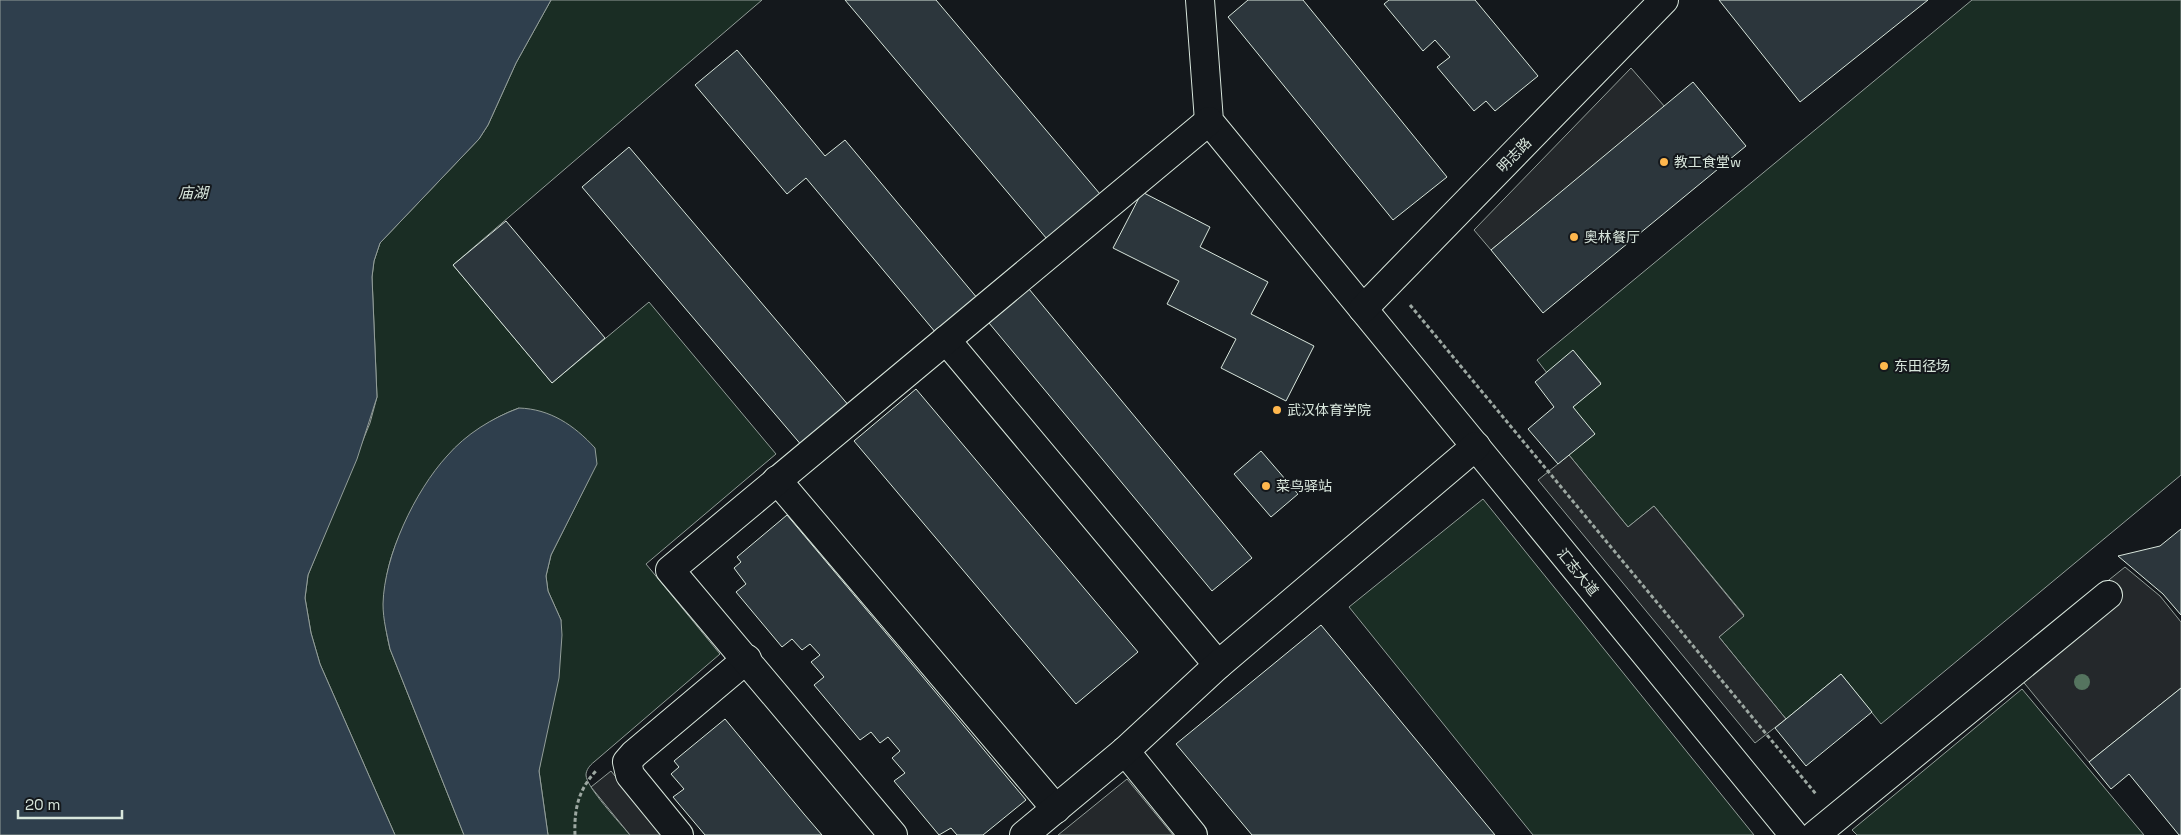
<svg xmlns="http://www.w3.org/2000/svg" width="2181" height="835" font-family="'Space Grotesk','Noto Sans SC',sans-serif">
<rect width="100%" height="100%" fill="#14181c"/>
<g fill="#1a2d24" stroke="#939e99">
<path d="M551,0h211l-309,265 99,118 97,-81 127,152 -130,110 74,90 -126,108c-4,3 -8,8 -8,13 0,12 35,49 44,60h-82l-9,-64 22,-151 -13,-29 -2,-15 5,-21 38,-76 -70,-71c-38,14 -50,30 -76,60 -45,55 -71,109 -53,181l74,186h-69l-75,-171 -9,-31 -6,-35 3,-23 62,-152 7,-26 -5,-120 2,-16 6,-18 99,-104 9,-14 28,-62z"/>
<polygon points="1972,0 2181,0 2181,475 1881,724 1841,674 1786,719 1719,637 1744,615 1654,506 1628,527 1569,455 1573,407 1601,383 1573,351 1547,373 1537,360"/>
<polygon points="1483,499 1754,835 1533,835 1349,607"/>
<polygon points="2022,689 2144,835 1857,835 1852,830"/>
</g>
<g fill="#24282b" stroke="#939e99">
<polygon points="1631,68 1665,107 1491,250 1474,230"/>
<polygon points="1569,455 1628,527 1654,506 1744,616 1719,637 1786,719 1755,743 1538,480"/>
<polygon points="2125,567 2160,596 2181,622 2181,688 2089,762 2007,662"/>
<polygon points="611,771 663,835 630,835 591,787"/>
<polygon points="1127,779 1173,835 1058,835"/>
</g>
<g fill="#2f3f4d" stroke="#939e99">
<polygon points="0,0 551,0 516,63 488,125 479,139 380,243 374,261 372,277 377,397 357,459 308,575 305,598 311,633 320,664 395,835 0,835"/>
<path d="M519,408c31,1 55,17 76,40l2,16 -46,91 -5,21 2,15 13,29 1,15 -3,43 -20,93 9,64h-84l-74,-186c-3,-15 -7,-29 -7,-45 1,-48 32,-113 64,-148 19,-22 45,-38 72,-48z"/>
</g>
<g fill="#2c363c" stroke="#d8e6dc">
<polygon points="845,0 936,0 1100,194 1047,239"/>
<polygon points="1248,0 1303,0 1447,177 1393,220 1228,17"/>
<polygon points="1389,0 1475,0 1538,76 1495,111 1486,101 1474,111 1437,67 1450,57 1435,40 1423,51 1384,4"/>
<polygon points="1719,0 1928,0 1800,102"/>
<polygon points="737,50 825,156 845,140 978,299 936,333 806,178 787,194 695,85"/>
<polygon points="1693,82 1746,146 1543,313 1491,250"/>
<polygon points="629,147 850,407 803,447 582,187"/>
<polygon points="1142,192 1210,227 1200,247 1268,282 1251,314 1314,346 1286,401 1221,368 1236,339 1167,304 1179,281 1113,248"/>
<polygon points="506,221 605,338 552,383 453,265"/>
<polygon points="1029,289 1252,558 1212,591 989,323"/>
<polygon points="1573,350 1601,384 1573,407 1595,434 1558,464 1528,429 1554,407 1535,382"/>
<polygon points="916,389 1138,652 1076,704 854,441"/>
<polygon points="1261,451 1298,494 1271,517 1234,474"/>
<polygon points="787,515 1026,800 983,835 957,835 951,828 939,835 894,781 905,773 892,758 900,751 888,737 880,743 871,732 860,740 814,685 824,677 811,662 820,655 810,644 802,650 792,639 782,647 736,592 746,584 734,568 741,562 737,557"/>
<polygon points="2181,529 2181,615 2163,594 2118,556 2160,546"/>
<polygon points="1321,625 1495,835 1252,835 1176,744"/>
<polygon points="1841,674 1872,712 1806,766 1775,728"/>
<polygon points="2181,688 2181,835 2179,835 2129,774 2111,789 2089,762"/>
<polygon points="725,719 804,814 822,835 705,835 673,797 684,789 671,774 679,767 674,761"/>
</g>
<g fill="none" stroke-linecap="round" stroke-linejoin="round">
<defs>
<g id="minor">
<polyline points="1200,0 1209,121 1794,835"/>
<polyline points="1363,309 1664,0"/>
<polyline points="946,340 1218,665"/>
<polyline points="777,480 1056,809"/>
<polyline points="1125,751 1193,835"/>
<polyline points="679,835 630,775 627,762 634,754 747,659"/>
<polyline points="893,835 670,570 1209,121"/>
<polyline points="1024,835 1125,751 1218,665 1476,446"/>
<polyline points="1815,835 2108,595"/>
</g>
</defs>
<use href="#minor" stroke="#d8e6dc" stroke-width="30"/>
<g stroke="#9da8a2" stroke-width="3" stroke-dasharray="4 2.5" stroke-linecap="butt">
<polyline points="1410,305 1816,794"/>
<path d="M575,835c-1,-25 3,-45 21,-64"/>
</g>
<use href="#minor" stroke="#14181c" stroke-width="28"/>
</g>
<circle fill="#55745f" cx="2082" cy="682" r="8"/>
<g fill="#ffb74d" stroke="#14181c" stroke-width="2">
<circle cx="1664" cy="162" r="5"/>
<circle cx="1574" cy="237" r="5"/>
<circle cx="1884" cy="366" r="5"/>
<circle cx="1277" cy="410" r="5"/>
<circle cx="1266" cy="486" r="5"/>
</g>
<g text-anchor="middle" stroke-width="4" stroke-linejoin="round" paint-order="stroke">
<g font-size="14" fill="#d8e6dc" stroke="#14181c">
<text transform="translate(1514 155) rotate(-46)" y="5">明志路</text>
<text transform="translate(1578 572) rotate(51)" y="5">汇志大道</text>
</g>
<g font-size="14" fill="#d8e6dc" stroke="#14181c" text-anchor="start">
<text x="1674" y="167">教工食堂w</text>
<text x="1584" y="242">奥林餐厅</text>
<text x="1894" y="371">东田径场</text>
<text x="1287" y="415">武汉体育学院</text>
<text x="1276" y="491">菜鸟驿站</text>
</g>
<g font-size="15" font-style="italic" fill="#d8e6dc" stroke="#14181c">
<text x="193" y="198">庙湖</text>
</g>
</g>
<path d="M18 810v8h104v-8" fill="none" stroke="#d8e6dc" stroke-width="2.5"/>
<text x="25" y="810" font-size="15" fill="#d8e6dc" stroke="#14181c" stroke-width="4" paint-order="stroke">20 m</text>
</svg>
